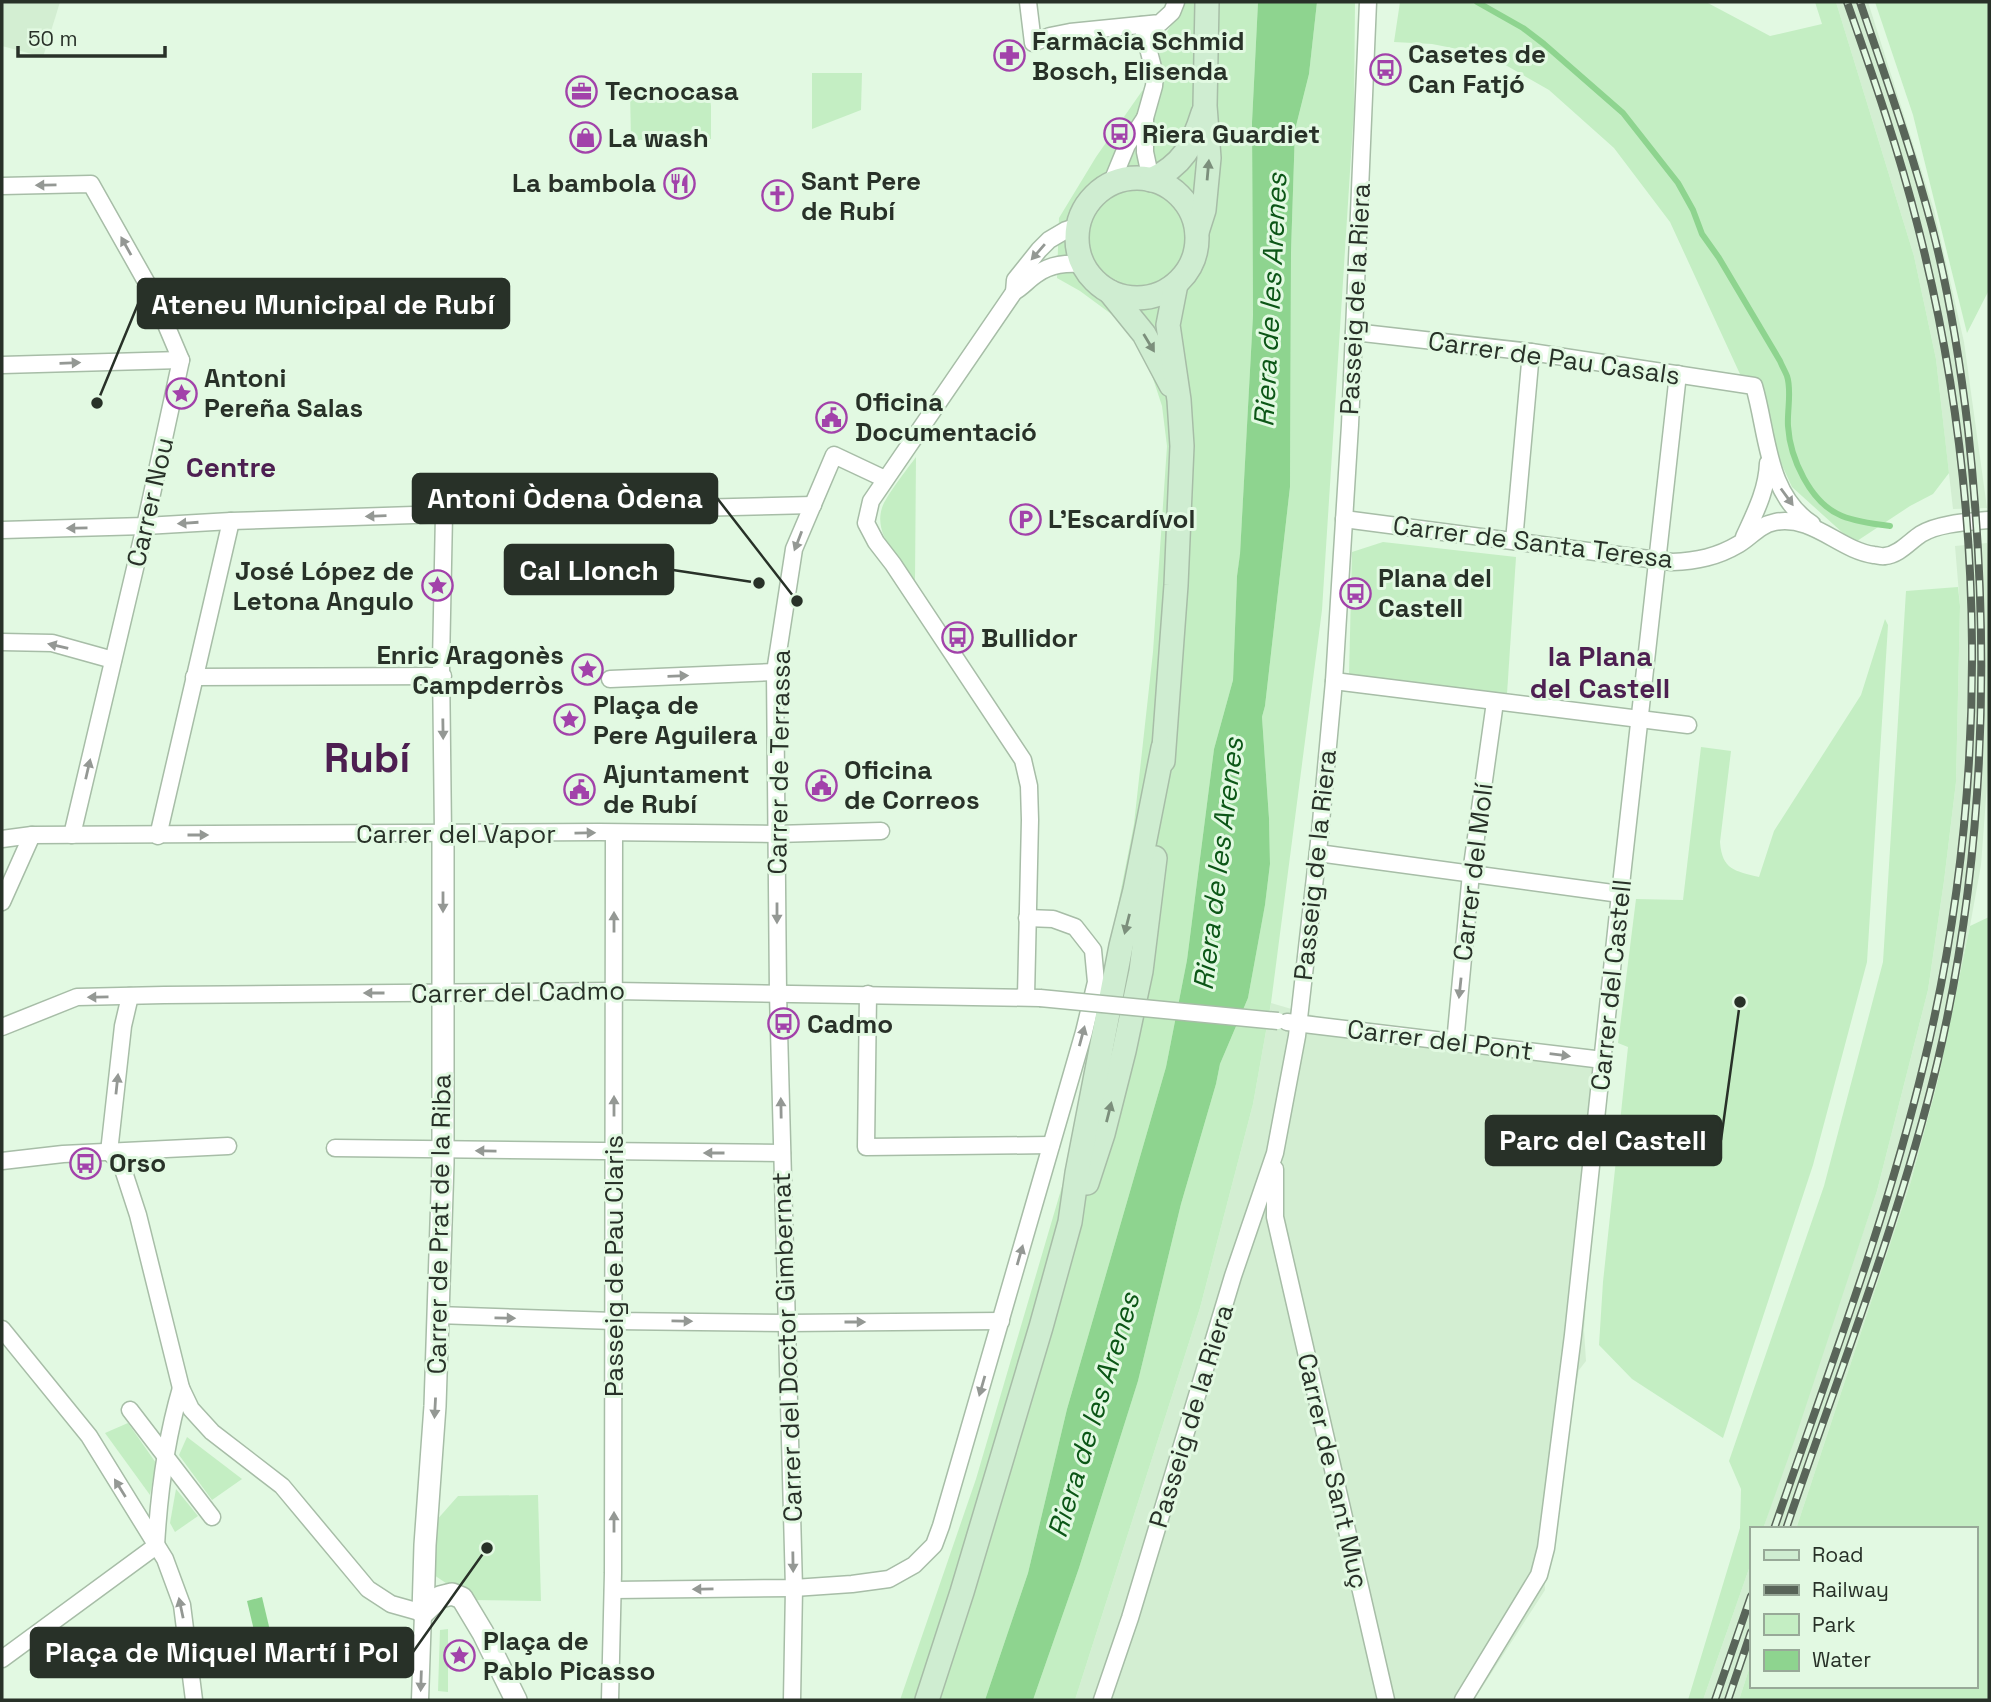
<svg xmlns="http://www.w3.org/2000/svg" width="1991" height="1702" font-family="'Space Grotesk',sans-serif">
<rect width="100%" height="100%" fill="#e2f9e2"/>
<g fill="#d3eed2">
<polygon points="2,2 60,2 43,57 2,46"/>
<polygon points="1836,2 1868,2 1934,210 1964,342 1987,508 1953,509 1936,359 1914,256"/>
<polygon points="1987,543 1989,567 1989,759 1981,865 1970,926 1937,1084 1911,1181 1796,1529 1763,1529 1877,1191 1928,990 1944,881 1956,782 1960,606 1955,546"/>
<polygon points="1271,1003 1329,1020 1597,1050 1603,1060 1584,1330 1586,1361 1579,1370 1543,1557 1545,1590 1474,1700 1075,1700 1200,1308 1253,1104"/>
<polygon points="1751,1563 1751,1663 1739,1700 1703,1700"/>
</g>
<g fill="#c4eec3">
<polygon points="1184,2 1258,2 1252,122 1253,315 1240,555 1237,576 1233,680 1214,749 1187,960 1166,1067 1067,1409 1028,1573 985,1700 900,1700 976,1479 1063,1183 1134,824 1153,652 1167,446 1162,406 1146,357 1128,329 1118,319 1080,291 1057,278 1059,218 1096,157 1142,91 1163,75 1158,45 1174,21"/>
<polygon points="1317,2 1355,2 1354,109 1322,610 1271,1003 1253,1104 1200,1308 1075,1700 1033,1700 1079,1568 1138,1381 1181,1204 1216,1084 1220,1064 1248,998 1265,905 1270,864 1269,818 1262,717 1265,706 1290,487 1291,252 1295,130 1309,74"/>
<polygon points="1400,2 1706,2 1770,36 1822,24 1815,2 1836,2 1914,256 1936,359 1949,473 1933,494 1910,506 1854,543 1792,487 1670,222 1614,148 1549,90 1488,55 1432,44 1394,42"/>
<polygon points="1875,2 1989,2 1989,290 1967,333 1913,115"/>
<polygon points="812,73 862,73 861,110 812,129"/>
<polygon points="709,89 711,106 711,139 631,140 630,91"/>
<path d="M916,457l-1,124c-15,-20 -42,-46 -33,-73 3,-11 26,-40 34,-51z"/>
<polygon points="1383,542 1516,557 1507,694 1349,675 1352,552"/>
<polygon points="1958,587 1960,606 1956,782 1944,881 1928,990 1877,1191 1796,1436 1763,1529 1751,1529 1751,1563 1703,1700 1688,1700 1740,1528 1741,1489 1729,1461 1824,1186 1883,962 1906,591"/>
<path d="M1885,619l3,6 -21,337 -54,203 -90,273 -91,-59 -33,-34 4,-63 25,-235 -10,-4 18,-144 47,1 18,-153 30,4 -11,91c2,28 15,29 39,35l15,-46 87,-136z"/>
<polygon points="1989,917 1989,1700 1739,1700 1751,1663 1751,1686 1975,1686 1975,1529 1796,1529 1911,1181 1937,1084 1970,926"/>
<polygon points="128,1423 156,1463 150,1495 105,1433"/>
<polygon points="187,1437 242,1479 212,1500 179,1455"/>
<polygon points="176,1489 198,1516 175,1532 170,1523"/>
<polygon points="538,1495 541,1601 471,1600 434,1575 435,1522 458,1496"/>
<polygon points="448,1629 448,1692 438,1691 440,1630"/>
</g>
<g fill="#8ed48f">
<polygon points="1258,2 1317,2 1309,74 1295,130 1291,252 1290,487 1265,706 1262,717 1269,818 1270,864 1265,905 1248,998 1220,1064 1216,1084 1181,1204 1138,1381 1079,1568 1033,1700 985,1700 1028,1573 1067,1409 1166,1067 1187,960 1214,749 1233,680 1237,576 1240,554 1253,315 1252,122"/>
<polygon points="262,1597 272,1639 257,1643 247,1601"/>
</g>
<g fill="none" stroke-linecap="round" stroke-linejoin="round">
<path stroke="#8ed48f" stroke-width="6" d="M1477,2l46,26 21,16 79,69 55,70 15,27 9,24 17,24 61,103c2,5 5,10 7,15 5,15 0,34 1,50 2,32 22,77 54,90 15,6 32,8 48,10"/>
<defs>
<g id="minor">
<polyline points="1028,2 1033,43 1050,36 1070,32 1160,23 1172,12 1176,2"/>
<polyline points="1142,25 1155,75 1154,86 1145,118 1145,152 1151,180"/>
<polyline points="1111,184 1127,145 1145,118"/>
<polyline points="2,186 91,184 153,294 181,360 145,526 72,835"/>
<polyline points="1014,292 1015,280 1039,250 1049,240 1066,230 1078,226"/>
<path d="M1354,332l177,20 223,34c14,47 12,108 58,138"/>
<polyline points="2,365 181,360"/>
<path d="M1344,519l328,43c25,-1 45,-5 67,-18 12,-7 20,-19 36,-22 38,-7 64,28 99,33 4,0 7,2 11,1 14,-1 25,-15 36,-22 18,-11 48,-12 68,-14"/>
<polyline points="2,530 145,526 231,521 444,514 813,505"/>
<path d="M1744,537c11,-24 23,-47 24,-74"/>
<polyline points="1514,541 1531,352"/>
<polyline points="2,642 52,643 113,660"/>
<polyline points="194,677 443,676"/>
<polyline points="610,679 775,672"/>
<polyline points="1334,681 1688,725"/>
<polyline points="443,834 441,663 444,514"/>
<polyline points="158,836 231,521"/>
<polyline points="2,839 32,835 599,832 776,834 881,831"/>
<polyline points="1318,853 1620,894"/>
<polyline points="2,902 32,835"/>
<polyline points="868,994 866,1147 1051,1145"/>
<path d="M1026,996l4,-176 -1,-34 -6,-26 -130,-196 -17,-22 -10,-19 5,-22 143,-209c9,-5 15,-13 23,-18 14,-10 29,-11 45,-10"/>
<polyline points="1287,1022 1603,1060"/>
<polyline points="2,1027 77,997 164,995 614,991 1040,998"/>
<polyline points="1455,1043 1471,873 1495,702"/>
<polyline points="335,1148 782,1153"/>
<polyline points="109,1152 121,1163 138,1215 181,1388 191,1409 212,1432 282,1486 368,1589 391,1604 423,1613 420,1700"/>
<polyline points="109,1152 123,1026 130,996"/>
<polyline points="2,1161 63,1154 228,1146"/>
<polyline points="1275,1169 1275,1217 1386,1700"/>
<polyline points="437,1315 614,1321 787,1323 1001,1321"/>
<polyline points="2,1329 89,1436 165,1559 182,1605 194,1700"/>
<polyline points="130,1410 212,1517"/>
<path d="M156,1546c3,-54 10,-107 25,-158"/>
<polyline points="613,1590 794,1588 852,1584 889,1579 914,1565 934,1545 941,1526 1084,1032 1096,982 1093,950 1075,927 1053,919 1027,918"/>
<polyline points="2,1659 156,1546"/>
<polyline points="610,1700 613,1573 614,833"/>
<polyline points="792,1700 794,1588 778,993 775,672 794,549 834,455 885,479"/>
<polyline points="1102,1700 1130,1618 1233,1276 1275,1153 1297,1036 1320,833 1334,681 1350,425 1368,2"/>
<polyline points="1463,1700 1539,1575 1546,1548 1573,1335 1620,894 1678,374"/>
</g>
<g id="tertiary">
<polyline points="423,1613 425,1545 435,1406 443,1163 443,834"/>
<polyline points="423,1613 440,1597 452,1594 462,1598 483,1633 516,1700"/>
</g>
<g id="secondary">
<circle cx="1137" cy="238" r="60"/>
<path d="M1151,180c32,-15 42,-35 52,-67"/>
<polyline points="1197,232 1204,210 1209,158 1205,106 1207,2"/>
<polyline points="1110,292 1144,334 1171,385"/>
<polyline points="1163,761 1176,585 1182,446 1179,400 1168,325 1176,284"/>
<polyline points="1087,1183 1103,1134 1124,1051 1141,971 1155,858"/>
<polyline points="927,1700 962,1592 1041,1327 1070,1222 1077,1173 1121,946 1135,890 1163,748"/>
</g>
</defs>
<use href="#minor" stroke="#a7bda7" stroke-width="19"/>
<use href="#tertiary" stroke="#a7bda7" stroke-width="24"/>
<use href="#secondary" stroke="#a7bda7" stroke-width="26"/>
<use href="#minor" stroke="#fff" stroke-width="16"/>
<use href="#tertiary" stroke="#fff" stroke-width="21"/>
<use href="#secondary" stroke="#cfedd1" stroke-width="23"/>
<defs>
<g id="rail">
<path d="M1774,1529c53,-154 112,-307 150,-466 66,-273 64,-563 -6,-836 -19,-76 -45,-151 -71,-225"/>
<path d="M1786,1529c52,-154 113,-307 151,-465 49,-208 54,-424 31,-635 -8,-68 -19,-136 -36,-202 -20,-76 -47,-151 -72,-225"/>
<polyline points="1715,1700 1751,1596"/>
<polyline points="1728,1700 1751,1632"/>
</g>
</defs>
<use href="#rail" stroke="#596559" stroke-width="8"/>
<use href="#rail" stroke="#e2f9e2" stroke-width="5" stroke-dasharray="16" stroke-linecap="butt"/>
<defs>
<polyline id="minor-bridge" points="1040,998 1278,1021"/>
</defs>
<use href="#minor-bridge" stroke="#a7bda7" stroke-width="19" stroke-linecap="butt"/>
<use href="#minor-bridge" stroke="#fff" stroke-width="16"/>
</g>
<defs><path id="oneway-solid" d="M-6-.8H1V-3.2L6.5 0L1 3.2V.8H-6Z" transform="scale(1.75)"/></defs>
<g fill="#7c8f7c">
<use href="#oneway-solid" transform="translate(1208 170) rotate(-85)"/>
<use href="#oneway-solid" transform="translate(1149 343) rotate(59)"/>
<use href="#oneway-solid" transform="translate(1127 924) rotate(104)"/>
<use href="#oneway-solid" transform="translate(1109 1112) rotate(-76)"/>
</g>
<g fill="#949894">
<use href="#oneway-solid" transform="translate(46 185) rotate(179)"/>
<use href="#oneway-solid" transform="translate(126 246) rotate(-119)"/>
<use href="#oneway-solid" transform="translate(1038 252) rotate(131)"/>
<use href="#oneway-solid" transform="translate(70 363) rotate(-2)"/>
<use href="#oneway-solid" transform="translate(1787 497) rotate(54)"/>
<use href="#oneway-solid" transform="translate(376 516) rotate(178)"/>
<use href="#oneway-solid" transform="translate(188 523) rotate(176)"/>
<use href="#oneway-solid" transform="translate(77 528) rotate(179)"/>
<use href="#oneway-solid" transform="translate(798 541) rotate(111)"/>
<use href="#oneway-solid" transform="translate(58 646) rotate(-167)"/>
<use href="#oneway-solid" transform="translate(678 676) rotate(-2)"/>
<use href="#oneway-solid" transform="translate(443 729) rotate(89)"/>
<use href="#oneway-solid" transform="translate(88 769) rotate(-77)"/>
<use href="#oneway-solid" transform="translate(585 833) rotate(-1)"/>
<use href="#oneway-solid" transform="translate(198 835)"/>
<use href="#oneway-solid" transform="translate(443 902) rotate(90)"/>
<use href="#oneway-solid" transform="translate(777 913) rotate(90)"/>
<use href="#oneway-solid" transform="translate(614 922) rotate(-90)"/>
<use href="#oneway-solid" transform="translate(1460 988) rotate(96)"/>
<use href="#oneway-solid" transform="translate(374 993) rotate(180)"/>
<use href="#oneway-solid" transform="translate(98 997) rotate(179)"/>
<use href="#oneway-solid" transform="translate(1082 1036) rotate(-75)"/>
<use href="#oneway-solid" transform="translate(1560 1055) rotate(7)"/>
<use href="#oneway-solid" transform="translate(117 1084) rotate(-84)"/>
<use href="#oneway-solid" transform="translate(614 1106) rotate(-90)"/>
<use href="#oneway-solid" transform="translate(781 1108) rotate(-91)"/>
<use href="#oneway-solid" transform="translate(486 1151) rotate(-179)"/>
<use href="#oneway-solid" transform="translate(714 1153) rotate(-180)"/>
<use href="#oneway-solid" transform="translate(1020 1255) rotate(-74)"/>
<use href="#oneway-solid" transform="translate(505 1318) rotate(1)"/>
<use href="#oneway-solid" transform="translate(682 1321) rotate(1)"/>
<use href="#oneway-solid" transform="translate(855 1322)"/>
<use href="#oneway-solid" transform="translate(982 1386) rotate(106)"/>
<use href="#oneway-solid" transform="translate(435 1408) rotate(93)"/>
<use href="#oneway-solid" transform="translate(120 1488) rotate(-122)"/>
<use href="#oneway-solid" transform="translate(614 1522) rotate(-90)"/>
<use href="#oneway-solid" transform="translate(793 1562) rotate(89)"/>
<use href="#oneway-solid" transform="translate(703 1589) rotate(179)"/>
<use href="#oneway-solid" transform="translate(181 1608) rotate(-102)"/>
<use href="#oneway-solid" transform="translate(421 1681) rotate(92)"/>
</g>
<defs>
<symbol id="pharmacy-ring" viewBox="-11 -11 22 22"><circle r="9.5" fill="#e2f9e2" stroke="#a242aa" stroke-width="1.5"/><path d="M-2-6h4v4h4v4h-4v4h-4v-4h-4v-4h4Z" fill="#a242aa"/></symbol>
<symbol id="bus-ring" viewBox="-11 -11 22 22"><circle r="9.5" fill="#e2f9e2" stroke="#a242aa" stroke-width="1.5"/><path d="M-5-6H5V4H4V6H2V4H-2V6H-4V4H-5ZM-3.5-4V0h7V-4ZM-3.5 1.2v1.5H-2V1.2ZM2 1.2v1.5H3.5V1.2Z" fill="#a242aa"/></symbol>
<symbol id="office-ring" viewBox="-11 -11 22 22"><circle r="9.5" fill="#e2f9e2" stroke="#a242aa" stroke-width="1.5"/><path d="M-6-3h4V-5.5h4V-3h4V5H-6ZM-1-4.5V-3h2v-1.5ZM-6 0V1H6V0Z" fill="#a242aa"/></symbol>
<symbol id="shop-ring" viewBox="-11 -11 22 22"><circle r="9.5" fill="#e2f9e2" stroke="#a242aa" stroke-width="1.5"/><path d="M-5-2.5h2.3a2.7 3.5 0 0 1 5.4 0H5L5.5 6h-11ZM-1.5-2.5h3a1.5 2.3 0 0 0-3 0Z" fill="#a242aa"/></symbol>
<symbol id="restaurant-ring" viewBox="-11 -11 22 22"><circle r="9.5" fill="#e2f9e2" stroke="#a242aa" stroke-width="1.5"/><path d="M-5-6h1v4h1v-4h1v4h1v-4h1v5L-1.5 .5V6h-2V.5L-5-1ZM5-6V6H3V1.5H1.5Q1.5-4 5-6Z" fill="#a242aa"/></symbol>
<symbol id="church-ring" viewBox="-11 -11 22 22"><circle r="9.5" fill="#e2f9e2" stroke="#a242aa" stroke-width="1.5"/><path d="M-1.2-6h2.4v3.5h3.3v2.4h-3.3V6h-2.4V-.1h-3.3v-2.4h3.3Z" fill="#a242aa"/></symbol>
<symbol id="sight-ring" viewBox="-11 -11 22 22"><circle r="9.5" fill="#e2f9e2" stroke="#a242aa" stroke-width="1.5"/><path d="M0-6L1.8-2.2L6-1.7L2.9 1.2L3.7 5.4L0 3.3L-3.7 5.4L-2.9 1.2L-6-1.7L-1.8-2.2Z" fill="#a242aa"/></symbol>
<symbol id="civic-ring" viewBox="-11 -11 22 22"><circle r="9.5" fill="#e2f9e2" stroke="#a242aa" stroke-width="1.5"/><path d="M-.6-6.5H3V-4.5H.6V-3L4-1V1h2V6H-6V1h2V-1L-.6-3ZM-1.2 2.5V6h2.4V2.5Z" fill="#a242aa"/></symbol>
<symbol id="parking-ring" viewBox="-11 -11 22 22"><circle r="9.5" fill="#e2f9e2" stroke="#a242aa" stroke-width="1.5"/><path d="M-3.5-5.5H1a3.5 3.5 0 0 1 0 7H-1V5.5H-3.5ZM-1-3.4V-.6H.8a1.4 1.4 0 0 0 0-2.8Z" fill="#a242aa"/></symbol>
</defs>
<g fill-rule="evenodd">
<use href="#pharmacy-ring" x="992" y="38" width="35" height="35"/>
<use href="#bus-ring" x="1368" y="52" width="35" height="35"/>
<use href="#office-ring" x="564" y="74" width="35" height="35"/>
<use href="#bus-ring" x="1102" y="116" width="35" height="35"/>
<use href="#shop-ring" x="568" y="120" width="35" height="35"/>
<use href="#restaurant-ring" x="662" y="166" width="35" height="35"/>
<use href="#church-ring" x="760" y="178" width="35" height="35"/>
<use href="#sight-ring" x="164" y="376" width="35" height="35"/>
<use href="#civic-ring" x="814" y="400" width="35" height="35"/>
<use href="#parking-ring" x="1008" y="502" width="35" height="35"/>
<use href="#sight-ring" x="420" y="568" width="35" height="35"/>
<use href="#bus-ring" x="1338" y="576" width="35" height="35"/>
<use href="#bus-ring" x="940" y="620" width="35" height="35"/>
<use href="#sight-ring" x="570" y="652" width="35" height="35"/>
<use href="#sight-ring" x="552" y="702" width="35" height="35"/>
<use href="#civic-ring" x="804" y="768" width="35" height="35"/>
<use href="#civic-ring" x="562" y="772" width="35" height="35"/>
<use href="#bus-ring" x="766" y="1006" width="35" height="35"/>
<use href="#bus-ring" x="68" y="1146" width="35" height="35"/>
<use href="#sight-ring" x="442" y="1638" width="35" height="35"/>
</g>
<g text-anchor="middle" stroke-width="6" stroke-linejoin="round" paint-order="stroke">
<g font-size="26" font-weight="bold" fill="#283128" stroke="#e2f9e2" text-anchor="start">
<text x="1032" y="50">Farmàcia Schmid<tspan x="1032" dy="30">Bosch, Elisenda</tspan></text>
<text x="1408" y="63">Casetes de<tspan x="1408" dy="30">Can Fatjó</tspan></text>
<text x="605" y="100">Tecnocasa</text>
<text x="1142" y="143">Riera Guardiet</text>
<text x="608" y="147">La wash</text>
<text x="801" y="190">Sant Pere<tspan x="801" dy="30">de Rubí</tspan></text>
<text x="656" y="192" text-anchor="end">La bambola</text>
<text x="204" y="387">Antoni<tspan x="204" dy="30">Pereña Salas</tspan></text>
<text x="855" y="411">Oficina<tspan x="855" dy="30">Documentació</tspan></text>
<text x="1048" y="528">L'Escardívol</text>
<text x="414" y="580" text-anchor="end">José López de<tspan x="414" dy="30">Letona Angulo</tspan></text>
<text x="1378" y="587">Plana del<tspan x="1378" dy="30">Castell</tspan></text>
<text x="981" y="647">Bullidor</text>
<text x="564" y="664" text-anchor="end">Enric Aragonès<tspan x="564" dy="30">Campderròs</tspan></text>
<text x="593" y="714">Plaça de<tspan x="593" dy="30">Pere Aguilera</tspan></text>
<text x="844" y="779">Oficina<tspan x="844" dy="30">de Correos</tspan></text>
<text x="603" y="783">Ajuntament<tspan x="603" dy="30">de Rubí</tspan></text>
<text x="807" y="1033">Cadmo</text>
<text x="109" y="1172">Orso</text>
<text x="483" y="1650">Plaça de<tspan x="483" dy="30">Pablo Picasso</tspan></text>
</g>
<g font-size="26" fill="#283128" stroke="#e2f9e2">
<text transform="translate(1355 299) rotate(-87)" y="9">Passeig de la Riera</text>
<text transform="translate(1554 358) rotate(8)" y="9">Carrer de Pau Casals</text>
<text transform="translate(150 502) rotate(-77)" y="9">Carrer Nou</text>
<text transform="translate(1533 542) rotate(7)" y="9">Carrer de Santa Teresa</text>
<text transform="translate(779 762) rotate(-89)" y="9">Carrer de Terrassa</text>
<text x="456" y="843">Carrer del Vapor</text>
<text transform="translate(1315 865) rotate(-84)" y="9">Passeig de la Riera</text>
<text transform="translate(1473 872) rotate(-83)" y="9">Carrer del Molí</text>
<text transform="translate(1611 985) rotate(-84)" y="9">Carrer del Castell</text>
<text transform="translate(518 992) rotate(-1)" y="9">Carrer del Cadmo</text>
<text transform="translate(1440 1040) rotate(7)" y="9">Carrer del Pont</text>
<text transform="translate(439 1224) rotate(-89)" y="9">Carrer de Prat de la Riba</text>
<text transform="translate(614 1266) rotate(-90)" y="9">Passeig de Pau Claris</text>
<text transform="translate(787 1347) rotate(-92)" y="9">Carrer del Doctor Gimbernat</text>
<text transform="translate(1191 1416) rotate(-73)" y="9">Passeig de la Riera</text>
<text transform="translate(1333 1471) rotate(77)" y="9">Carrer de Sant Muç</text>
</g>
<g font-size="28" font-style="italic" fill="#0b5616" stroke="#e2f9e2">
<text transform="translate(1270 300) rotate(-87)" y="10">Riera de les Arenes</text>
<text transform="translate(1218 864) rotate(-83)" y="10">Riera de les Arenes</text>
<text transform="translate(1093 1415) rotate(-73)" y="10">Riera de les Arenes</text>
</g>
<g font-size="28" font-weight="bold" fill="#4d1f51" stroke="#e2f9e2">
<text x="231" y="477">Centre</text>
<text x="1600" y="666">la Plana<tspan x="1600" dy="32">del Castell</tspan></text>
</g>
<g font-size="40" font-weight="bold" fill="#4d1f51" stroke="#e2f9e2">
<text x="367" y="772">Rubí</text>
</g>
</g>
<path fill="none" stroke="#283128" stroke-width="2.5" d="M97 403L138 304M797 601L717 498M759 583L673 570M1740 1002L1721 1140M487 1548L413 1652"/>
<g fill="#283128" stroke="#e2f9e2" stroke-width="2.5">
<circle cx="97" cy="403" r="7"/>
<circle cx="797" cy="601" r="7"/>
<circle cx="759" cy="583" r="7"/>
<circle cx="1740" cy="1002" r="7"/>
<circle cx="487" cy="1548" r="7"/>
</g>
<g fill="#283128" stroke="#283128" stroke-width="2.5">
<rect x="138" y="279" width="371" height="49" rx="7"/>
<rect x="413" y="474" width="304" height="49" rx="7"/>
<rect x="505" y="545" width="168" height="49" rx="7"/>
<rect x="1486" y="1116" width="235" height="49" rx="7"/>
<rect x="31" y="1628" width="382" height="49" rx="7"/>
</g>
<g font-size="28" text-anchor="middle" font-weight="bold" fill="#fff">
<text x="323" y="314">Ateneu Municipal de Rubí</text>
<text x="565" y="508">Antoni Òdena Òdena</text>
<text x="589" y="580">Cal Llonch</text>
<text x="1603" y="1150">Parc del Castell</text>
<text x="222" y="1662">Plaça de Miquel Martí i Pol</text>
</g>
<rect width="1991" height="1702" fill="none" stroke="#283128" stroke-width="7"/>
<rect x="1750" y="1527" width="228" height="161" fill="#e2f9e2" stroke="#98a998" stroke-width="2"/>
<rect x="1764" y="1550" width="35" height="10" fill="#cfedd1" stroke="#98a998" stroke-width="2"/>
<text x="1812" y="1562" font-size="21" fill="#283128">Road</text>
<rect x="1764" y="1585" width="35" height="10" fill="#596559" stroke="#98a998" stroke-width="2"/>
<text x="1812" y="1597" font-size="21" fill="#283128">Railway</text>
<rect x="1764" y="1614" width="35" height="21" fill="#c4eec3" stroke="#98a998" stroke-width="2"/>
<text x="1812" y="1632" font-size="21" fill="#283128">Park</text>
<rect x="1764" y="1650" width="35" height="21" fill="#8ed48f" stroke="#98a998" stroke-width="2"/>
<text x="1812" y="1667" font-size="21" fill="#283128">Water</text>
<path d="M18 46v10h147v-10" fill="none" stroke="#283128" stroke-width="3.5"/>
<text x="28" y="46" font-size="21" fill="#283128" stroke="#e2f9e2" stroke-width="5" paint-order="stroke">50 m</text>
</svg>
